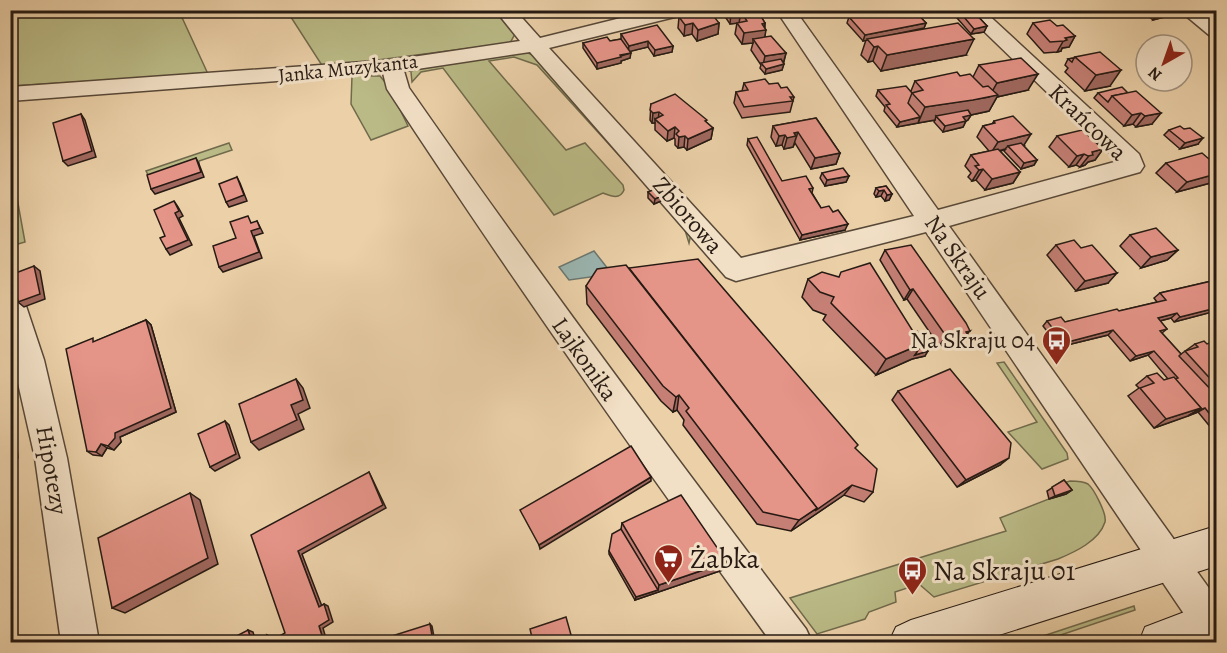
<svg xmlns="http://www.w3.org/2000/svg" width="1227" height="653" font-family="Alegreya,serif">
<rect width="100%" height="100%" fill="#ebd0a8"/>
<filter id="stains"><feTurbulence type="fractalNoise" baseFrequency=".00333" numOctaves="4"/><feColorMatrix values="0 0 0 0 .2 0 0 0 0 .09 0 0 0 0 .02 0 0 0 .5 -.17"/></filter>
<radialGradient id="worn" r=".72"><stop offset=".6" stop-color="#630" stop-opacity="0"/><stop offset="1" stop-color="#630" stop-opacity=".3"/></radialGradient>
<g fill="#baba86" stroke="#706a4c" stroke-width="1.5">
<polygon points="11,11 179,11 208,74 11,86"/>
<polygon points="287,11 496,11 516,32 510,43 323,67"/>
<path d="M514,53h14l10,4 153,177 -2,9 -5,-16 -147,-162 -23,-8 -25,4 77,89 19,-7 38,42 1,5c-4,10 -13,6 -21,3l-49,22 -111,-147 -22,4 -9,10 -1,-10 5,-4z"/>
<polygon points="352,76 380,76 389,87 408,126 371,140 351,104"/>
<polygon points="229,143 232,150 199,161 199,164 151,180 146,171"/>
<polygon points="11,165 25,242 11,246 10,246"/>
<polygon points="1004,362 1067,453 1068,459 1042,469 1008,432 1037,422 997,363"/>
<path d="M1070,481c6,0 13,0 18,3 6,5 19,30 17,38 -6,19 -30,30 -47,37l-124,38 -15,-13 -24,8 1,10 -27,10 -4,7 -48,15 -27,-36 216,-67 -6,-13 49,-19 11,-15z"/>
<polygon points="1134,606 1135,610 1040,642 1025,642"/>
</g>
<polygon fill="#9ab5b0" stroke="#6c7771" stroke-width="1.5" points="594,251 612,274 569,280 559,267"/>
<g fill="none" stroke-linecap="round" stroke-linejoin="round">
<defs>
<g id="minor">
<path d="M495,10h20l25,28 113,-28h36l-2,4 -138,34 192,210 173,-42 -138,-206h19l143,200 180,-49 -156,-151h21l156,144 5,12 -4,6 -191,54 267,372v44h-13l-277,-410 -190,49 -10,-4 -196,-225 -126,19 5,17c128,184 262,363 397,541l6,13h-41c-132,-182 -261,-365 -384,-553l-4,-16 -373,28v-14l382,-27 128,-19z"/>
<polygon points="1179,10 1201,10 1216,22 1216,37 1209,35"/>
<polygon points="10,289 20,292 24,300 44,360 67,458 99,642 61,642 35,458 10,348"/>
</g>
<g id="secondary">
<polygon points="1216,526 1216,566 977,642 889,642 896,627 911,620"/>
<polygon points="1216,600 1216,642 1139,642 1145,627"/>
</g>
</defs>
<use href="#minor" stroke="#574838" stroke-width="3"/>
<use href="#secondary" stroke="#261a13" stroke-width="2"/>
<use href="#minor" fill="#f2e0c6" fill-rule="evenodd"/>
<use href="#secondary" fill="#f2e0c6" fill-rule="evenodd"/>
</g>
<g fill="#c57f75" stroke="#261a13" stroke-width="1.5">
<polygon points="725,10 757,10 765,23 765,37 786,53 782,70 765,74 760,68 761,65 751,50 753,43 742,44 735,34 737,23 730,24 724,15"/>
<polygon points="884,10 950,10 919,16 926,23 924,28 906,32 966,55 881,71 873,61 868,62 861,55 866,40 863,41 847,23 849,17"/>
<polygon points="950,10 972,10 987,26 984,32 971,34"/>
<polygon points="1141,10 1169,10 1164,17 1153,20"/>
<polygon points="679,17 719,23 718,34 697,41 692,34 684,36 678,28"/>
<polygon points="1033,23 1057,26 1075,36 1069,47 1062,48 1061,51 1057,52 1044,53 1027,34"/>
<polygon points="621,34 673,46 672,52 654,56 648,47 630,51 630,58 621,61 621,63 597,69 583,48 583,43 610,41 621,39"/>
<polygon points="1075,57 1110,86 1085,91 1065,72 1068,68 1065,65 1068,59 1074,58"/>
<polygon points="1216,59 1216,72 1210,67"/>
<polygon points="979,65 1028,90 997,97 989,111 971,115 968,120 966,121 963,127 943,132 934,122 935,120 918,123 897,127 884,111 885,107 876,96 878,90 911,91 915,81 960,76 973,77"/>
<polygon points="744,83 769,84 781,88 794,97 790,112 742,118 734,103 736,92 742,91"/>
<polygon points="1098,93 1128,93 1152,124 1136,127 1133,124 1124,126 1094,98"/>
<polygon points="651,104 706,122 713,128 711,139 687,150 684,147 678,148 675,145 675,139 674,138 667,141 655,130 655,123 652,123 650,120"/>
<polygon points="816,118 840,153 836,164 811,169 795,143 793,147 784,149 782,145 776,146 771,137 773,126"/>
<polygon points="994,121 1024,145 1023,145 1037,160 1034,165 1021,169 1004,151 1005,150 1000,151 1020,172 1013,183 985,190 976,180 972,181 968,177 971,173 965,166 971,155 989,151 977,137 983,126 992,124"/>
<polygon points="1184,129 1198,144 1180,149 1164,135 1169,130"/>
<polygon points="1057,136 1103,149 1095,160 1088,162 1085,165 1080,167 1076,165 1069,167 1049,147"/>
<polygon points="748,139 782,181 813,188 812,193 821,208 833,212 845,230 800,240 747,145"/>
<polygon points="1166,163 1214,182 1177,192 1156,173"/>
<polygon points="822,173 849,176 846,182 825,186 820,178"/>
<polygon points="886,186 892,194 889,200 885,201 881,196 876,197 874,194 876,188"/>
<polygon points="648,192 661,196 661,201 654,204 648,198"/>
<polygon points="1130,235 1178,250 1167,260 1141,268 1120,246"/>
<polygon points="1056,245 1081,248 1108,283 1076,291 1047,255"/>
<polygon points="885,250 968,334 961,344 945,348 943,345 939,346 907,299 904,300 880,260"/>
<polygon points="629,268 855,449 873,492 864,502 844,495 791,531 757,524 683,425 684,420 677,410 673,412 661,401 587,304 586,286"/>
<polygon points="808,279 914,333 923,343 925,356 912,359 876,375 823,320 826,315 813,310 802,297"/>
<polygon points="1216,280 1216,311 1174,322 1171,318 1160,321 1167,329 1162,333 1181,354 1195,344 1207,344 1216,341 1216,434 1198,412 1154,428 1128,396 1139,388 1136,385 1147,376 1164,380 1168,379 1148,355 1130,361 1108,335 1059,347 1043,326 1047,321 1065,322 1119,311 1157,302 1154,298 1160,293"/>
<polygon points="146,320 151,325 176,412 120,437 121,442 114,450 107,448 102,456 93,455 87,451 96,341"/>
<polygon points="898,391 1000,465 957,487 892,400"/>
<polygon points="1064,480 1072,490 1066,494 1049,499 1047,491"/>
<polygon points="622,523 723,570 635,600 609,554 609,551 621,529"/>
</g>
<g fill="#a0685f" stroke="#261a13" stroke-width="1.5">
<polygon points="547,10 560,10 548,15"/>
<polygon points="602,10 617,10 602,15"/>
<polygon points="923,10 950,10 921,16"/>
<polygon points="1160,10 1169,10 1164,17 1153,20"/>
<polygon points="741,12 739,23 730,24 731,13"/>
<polygon points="693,23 692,34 684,36 685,25"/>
<polygon points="719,23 718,34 697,41 698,30"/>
<polygon points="765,23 764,30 766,30 764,41 753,39 753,43 742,44 744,33 762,24"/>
<polygon points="926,23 924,28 863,41 865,35"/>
<polygon points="987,26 984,32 971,34 974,29"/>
<polygon points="1075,36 1069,47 1062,48 1061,51 1057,52 1065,38"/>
<polygon points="974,39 966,55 881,71 887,55"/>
<polygon points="648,41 648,47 628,52 629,46"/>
<polygon points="673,46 672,52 654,56 655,50"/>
<polygon points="878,46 873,61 868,62 874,47"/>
<polygon points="631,53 630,58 621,61 621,63 597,69 597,63"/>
<polygon points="786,53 783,64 763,65 765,56"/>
<polygon points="784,64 782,70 765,74 766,69"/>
<polygon points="1121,70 1110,86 1085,91 1096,75"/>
<polygon points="1038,74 1028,90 997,97 989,111 971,115 968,120 964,122 966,121 963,127 943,132 945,126 936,116 935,120 918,123 925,107 989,97 997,83"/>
<polygon points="659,112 658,122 655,119 655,123 652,123 653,113"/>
<polygon points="1141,113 1133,124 1124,126 1132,115"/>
<polygon points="1161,113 1152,124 1136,127 1145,116"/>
<polygon points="81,114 85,120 96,157 68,166 63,161"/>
<polygon points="920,117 918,123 897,127 900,122"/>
<polygon points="675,127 674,138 667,141 668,131"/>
<polygon points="713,128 711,139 687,150 688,139"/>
<polygon points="798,132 793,147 784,149 787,138 794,133"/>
<polygon points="1031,134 1024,145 1010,148 1008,146 1005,149 991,153 998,142"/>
<polygon points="785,135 782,145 776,146 779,136"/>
<polygon points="685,136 684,147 678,148 679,137"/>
<polygon points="1203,138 1198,144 1180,149 1185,143"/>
<polygon points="1103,149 1095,160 1088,162 1085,165 1080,167 1092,152"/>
<polygon points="840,153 836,164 811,169 815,158"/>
<polygon points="1084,154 1076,165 1069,167 1077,156"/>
<polygon points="196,158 199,164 204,177 155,194 151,189"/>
<polygon points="1037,160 1034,165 1021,169 1024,163"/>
<polygon points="983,169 976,180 972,181 979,170"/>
<polygon points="1020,172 1013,183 985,190 992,179"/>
<polygon points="1216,174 1216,180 1214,182 1177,192 1187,182"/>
<polygon points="849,176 846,182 825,186 827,180"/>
<polygon points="237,177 240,183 247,201 229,207 226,202"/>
<polygon points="884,190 881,196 876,197 879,191"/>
<polygon points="892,194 889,200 885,201 887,195"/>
<polygon points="661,196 661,201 654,204 655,199"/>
<polygon points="174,201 178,207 183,216 179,218 192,245 170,255 166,249 175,213"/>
<polygon points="257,221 263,233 254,236 262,258 223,272 219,267"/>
<polygon points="848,224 845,230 800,240 802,235"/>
<polygon points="1178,250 1167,260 1141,268 1151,257"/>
<polygon points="34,266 40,271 45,299 24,307 18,302"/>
<polygon points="1117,273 1108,283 1076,291 1085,281"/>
<polygon points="913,289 907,299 904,300 910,290"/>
<polygon points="1216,308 1216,311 1174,322 1180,317"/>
<polygon points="1177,313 1171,318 1152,323 1158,318"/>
<polygon points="146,320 151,325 176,412 120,437 121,442 114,450 108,446 115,433"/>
<polygon points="1113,330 1108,335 1059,347 1064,343"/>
<polygon points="970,331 966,335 968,335 961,344 945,348 952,339 966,332"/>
<polygon points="946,336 950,336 943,345 939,346"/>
<polygon points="924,343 915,355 928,351 925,356 912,359 876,375 886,359"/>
<polygon points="1154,351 1148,355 1130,361 1136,356"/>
<polygon points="296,379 303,388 310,408 298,414 304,429 259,450 251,442"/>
<polygon points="679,395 677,410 673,412 676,397"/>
<polygon points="1201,408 1188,416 1154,428 1166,419"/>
<polygon points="1205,408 1198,412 1188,416 1195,412"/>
<polygon points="225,421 229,425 240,458 215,471 210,467"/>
<polygon points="10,422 15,425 18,458 10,461"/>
<polygon points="101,444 107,448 102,456 96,452"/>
<polygon points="1009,458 1000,465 957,487 966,480"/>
<polygon points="369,472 371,476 386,508 302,554 323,609 319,607 298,551"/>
<polygon points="651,477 651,481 540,549 539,545"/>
<polygon points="852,485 844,495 791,531 799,520"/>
<polygon points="1072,490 1066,494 1049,499 1055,496"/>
<polygon points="190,493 200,500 218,564 125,613 112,608"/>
<polygon points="727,562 723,570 635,600 636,597 658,590 659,585"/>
<polygon points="10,599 12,599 14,618 10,620"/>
<polygon points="324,604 328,606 333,622 323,628 327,642 324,642 319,626"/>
<polygon points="430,624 432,626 435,642 433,642"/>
<polygon points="248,630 253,632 256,642 252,642"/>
<polygon points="267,635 271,637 273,642 269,642"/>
</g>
<g fill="#e59488" stroke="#261a13" stroke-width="1.5">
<polygon points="706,10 709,10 719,23 698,30 693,23 685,25 679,17"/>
<polygon points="730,10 757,10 765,23 762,24 766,30 744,33 737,23 747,21 741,12 731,13"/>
<polygon points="884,10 914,10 926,23 865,35 849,17"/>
<polygon points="958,10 972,10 987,26 974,29"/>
<polygon points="1050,20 1057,26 1063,25 1075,36 1065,38 1067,40 1064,41 1050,42 1033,23"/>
<polygon points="958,23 974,39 887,55 878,46 874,47 867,39"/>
<polygon points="657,25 673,46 655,50 648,41 629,46 621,34"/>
<polygon points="771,36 786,53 765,56 753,39"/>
<polygon points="607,37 610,41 621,39 631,53 620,55 621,57 597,63 583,43"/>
<polygon points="1100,52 1121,70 1096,75 1075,57"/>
<polygon points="1021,58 1038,74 997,83 979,65"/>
<polygon points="1074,58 1072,62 1068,59"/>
<polygon points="781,59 784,64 766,69 761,63"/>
<polygon points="957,72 960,76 970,74 983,87 988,86 998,95 973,100 925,107 912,93 923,90 915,81"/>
<polygon points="765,79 769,84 778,83 781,88 787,87 794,97 790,97 793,101 744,107 736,92 748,90 744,83"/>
<polygon points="906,86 912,93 908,103 920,117 900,122 886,105 890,104 878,90"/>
<polygon points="1122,87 1128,93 1112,96 1108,102 1098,93"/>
<polygon points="1136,91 1161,113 1145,116 1141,113 1132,115 1112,96"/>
<polygon points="675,94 707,120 705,121 713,128 688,139 685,136 679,137 676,134 679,131 675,127 668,131 655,119 663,115 659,112 653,113 650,110 651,104"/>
<polygon points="968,110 971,115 963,117 966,121 945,126 936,116"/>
<polygon points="81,114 92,151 63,161 53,123"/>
<polygon points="1013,116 1031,134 998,142 983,126 995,123 994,121"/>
<polygon points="816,118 840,153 815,158 798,132 794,133 796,136 787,138 785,135 779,136 773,126"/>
<polygon points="1180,126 1184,129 1190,128 1203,138 1185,143 1169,130"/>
<polygon points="1082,130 1103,149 1092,152 1093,155 1088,156 1084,154 1077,156 1057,136"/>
<polygon points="757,137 782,181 806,176 813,188 809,189 821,208 829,206 833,212 838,210 848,224 802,235 748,139"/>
<polygon points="1021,143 1037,160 1024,163 1008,146"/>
<polygon points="998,149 1020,172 992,179 983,169 979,170 975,166 979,165 971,155"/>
<polygon points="1202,153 1216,165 1216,174 1187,182 1166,163"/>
<polygon points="196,158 201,172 151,189 147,175"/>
<polygon points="843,168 849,176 827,180 822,173"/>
<polygon points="237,177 244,195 226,202 219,184"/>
<polygon points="886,186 892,194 887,195 884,190 879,191 876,188"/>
<polygon points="655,189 661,196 655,199 648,192"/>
<polygon points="174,201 179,211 175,213 188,240 166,249 160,238 165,236 154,210"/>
<polygon points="248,216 251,223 257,221 260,228 251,231 259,252 219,267 213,246 236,238 230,222"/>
<polygon points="1156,228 1178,250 1151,257 1130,235"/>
<polygon points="1074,240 1081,248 1092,245 1117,273 1085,281 1056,245"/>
<polygon points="911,245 966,323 970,331 966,332 968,335 952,339 950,336 946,336 913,289 910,290 885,250"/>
<polygon points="698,259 858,445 855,448 877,469 873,492 852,485 815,511 817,508 629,268"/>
<polygon points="870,263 914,333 917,331 924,343 886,359 831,303 834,297 820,292 808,279 822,272 839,277 841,272"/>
<polygon points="626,265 817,508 799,520 763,512 686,411 689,408 679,395 676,397 663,386 586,286 597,269"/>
<polygon points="34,266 40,294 18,302 13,274"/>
<polygon points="1216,280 1216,308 1180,317 1177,313 1158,318 1167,329 1160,331 1181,354 1179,356 1215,394 1216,394 1216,422 1205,408 1195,412 1201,408 1175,379 1178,378 1154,351 1136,356 1113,330 1064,343 1047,321 1061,317 1065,322 1117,309 1119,311 1166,300 1160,293"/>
<polygon points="146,320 171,408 115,433 115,438 108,446 101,444 96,452 87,451 66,349 93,338 93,342"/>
<polygon points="1204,341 1207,344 1216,341 1216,385 1185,351 1198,347 1195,344"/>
<polygon points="923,343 928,351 915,355"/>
<polygon points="950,369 1011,443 1009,458 966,480 898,391"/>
<polygon points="1157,373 1164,380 1174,377 1201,408 1166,419 1140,388 1154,383 1147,376"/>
<polygon points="296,379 303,400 291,405 297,420 251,442 239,404"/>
<polygon points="225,421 236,454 210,467 198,434"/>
<polygon points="631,446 651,477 539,545 520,510"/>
<polygon points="369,472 383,505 298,551 319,607 324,604 329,620 319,626 324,642 253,642 267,635 269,642 285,633 251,535"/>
<polygon points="1064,480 1072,490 1055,496 1052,487"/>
<polygon points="190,493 208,558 112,608 98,538"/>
<polygon points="681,495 727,562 659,585 622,523"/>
<polygon points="621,529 658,590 636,597 609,551 612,534"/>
<polygon points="566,617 573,642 533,642 530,629"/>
<polygon points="430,624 433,642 373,642"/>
<polygon points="248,630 252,642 225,642"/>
</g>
<defs>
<symbol id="bus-pin" viewBox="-11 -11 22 30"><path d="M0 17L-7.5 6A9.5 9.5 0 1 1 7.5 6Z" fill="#8f2418" stroke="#f2e0c6"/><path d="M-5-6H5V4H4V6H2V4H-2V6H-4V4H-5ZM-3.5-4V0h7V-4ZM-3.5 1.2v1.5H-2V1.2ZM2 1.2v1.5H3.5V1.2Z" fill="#fff"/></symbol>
<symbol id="supermarket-pin" viewBox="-11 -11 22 30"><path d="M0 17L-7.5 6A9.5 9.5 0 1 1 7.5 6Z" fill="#8f2418" stroke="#f2e0c6"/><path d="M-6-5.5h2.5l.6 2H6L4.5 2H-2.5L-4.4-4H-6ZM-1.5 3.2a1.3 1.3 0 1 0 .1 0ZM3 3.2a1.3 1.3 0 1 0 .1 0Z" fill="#fff"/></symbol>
</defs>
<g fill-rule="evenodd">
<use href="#bus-pin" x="1040" y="324" width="33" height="45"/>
<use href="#supermarket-pin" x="652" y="542" width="33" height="45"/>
<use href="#bus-pin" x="896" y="554" width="33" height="45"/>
</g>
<g text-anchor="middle" stroke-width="6" stroke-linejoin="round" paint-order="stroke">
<g font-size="20" fill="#261a13" stroke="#f2e0c6">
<text transform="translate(348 68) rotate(-6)" y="7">Janka Muzykanta</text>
</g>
<g font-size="24" fill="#261a13" stroke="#f2e0c6">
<text transform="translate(1088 122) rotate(44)" y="8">Krańcowa</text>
<text transform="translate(688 215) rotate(49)" y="8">Zbiorowa</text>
<text transform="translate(958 257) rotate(55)" y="8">Na Skraju</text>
<text transform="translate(585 359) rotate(55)" y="8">Lajkonika</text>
<text transform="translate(52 470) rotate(80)" y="8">Hipotezy</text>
</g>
<g font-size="24" fill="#261a13" stroke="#f2e0c6" text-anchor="end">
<text x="1035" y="348">Na Skraju 04</text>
</g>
<g font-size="28" fill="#261a13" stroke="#f2e0c6" text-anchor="start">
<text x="690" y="568">Żabka</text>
<text x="933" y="580">Na Skraju 01</text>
</g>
</g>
<rect width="1227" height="653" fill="none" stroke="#ebd0a8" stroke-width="36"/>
<rect x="12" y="12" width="1203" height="629" fill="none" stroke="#261a13" stroke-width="3"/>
<rect x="18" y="18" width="1191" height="617" fill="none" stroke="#261a13" stroke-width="1.5"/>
<g transform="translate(1164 63) rotate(220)"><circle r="28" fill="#f2e0c6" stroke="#a0917e" stroke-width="1.5"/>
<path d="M0-4.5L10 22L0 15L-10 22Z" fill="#8f2418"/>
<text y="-9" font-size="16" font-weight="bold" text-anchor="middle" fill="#261a13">N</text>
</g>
<rect width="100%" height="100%" filter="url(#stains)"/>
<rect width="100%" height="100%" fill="url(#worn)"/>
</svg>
